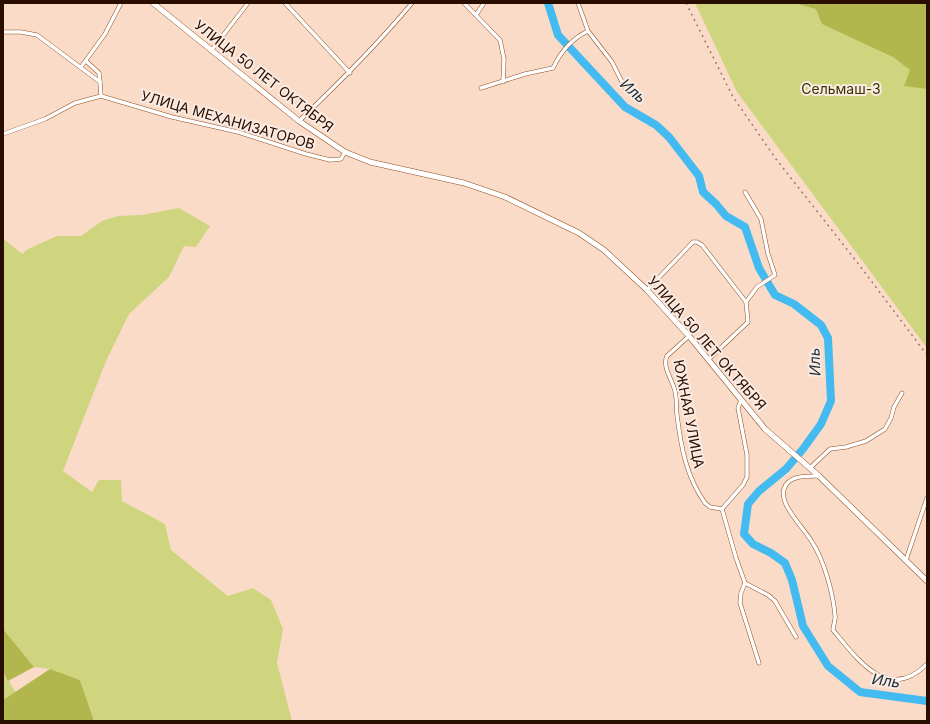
<svg xmlns="http://www.w3.org/2000/svg" width="930" height="724" font-family="Inter,sans-serif">
<rect width="100%" height="100%" fill="#fadbc8"/>
<g fill="#cfd57e">
<polygon points="695,3 890,3 927,18 927,348 737,92"/>
<polygon points="179,208 210,226 196,247 184,246 169,277 129,314 106,361 63,471 92,492 99,480 121,480 122,501 165,524 171,550 228,596 253,588 271,600 283,629 277,663 292,721 94,721 80,680 50,669 34,667 3,629 3,240 4,239 22,254 28,249 57,236 81,236 102,221 118,216 142,215"/>
<polygon points="3,671 16,693 3,700"/>
</g>
<g fill="#b1b74d">
<polygon points="795,3 927,3 927,89 904,86 910,70 893,57 822,24 816,9"/>
<polygon points="3,629 34,667 8,681 3,671"/>
<polygon points="50,669 80,680 94,721 3,721 3,700"/>
</g>
<g fill="none" stroke-linecap="round" stroke-linejoin="round">
<polyline stroke="#43bbf1" stroke-width="8" points="548,3 558,35 625,107 656,125 669,137 699,176 703,192 716,204 726,216 745,227 759,268 775,295 794,304 821,325 828,338 831,401 821,424 803,449 786,469 759,491 748,504 744,534 753,544 771,553 785,563 792,580 803,626 828,666 860,692 927,701"/>
<defs>
<g id="street">
<polyline points="285,3 350,73"/>
<polyline points="464,3 500,40 504,59 503,82"/>
<polyline points="578,3 588,31 612,62 625,88"/>
<polyline points="476,15 484,3"/>
<polyline points="3,32 21,32 37,35 100,82 101,96"/>
<polyline points="211,51 248,3"/>
<polyline points="86,61 99,73 100,82"/>
<polyline points="81,67 105,34 121,3"/>
<path d="M481,88l44,-14 28,-6c8,-17 18,-29 35,-37"/>
<path d="M299,121c40,-38 78,-76 113,-118"/>
<polyline points="3,134 45,119 75,103 101,96 172,117 238,132 306,154 330,160 341,159 345,152"/>
<polyline points="745,192 761,219 768,254 775,275 757,287 746,302"/>
<polyline points="647,290 693,242 697,242 702,245 746,302 748,322 709,359"/>
<path d="M689,336l-22,20c-5,11 5,23 8,35 2,8 1,16 2,24 4,32 9,61 28,88l5,4 12,2"/>
<polyline points="810,468 830,449 846,447 866,441 885,429 891,418 894,407 902,393"/>
<path d="M819,476c-12,0 -31,-1 -35,13 -5,16 20,39 28,53 12,18 21,51 23,73 1,5 -2,10 -2,15 25,30 55,73 94,34"/>
<polyline points="722,509 736,558 745,583 768,595 775,601 796,637"/>
<polyline points="722,509 743,485 747,477 747,455 738,408 741,400"/>
<polyline points="906,560 927,498"/>
<polyline points="745,583 741,593 740,603 759,663"/>
</g>
<polyline id="secondary" points="153,3 299,121 345,152 370,162 464,183 505,197 579,233 604,250 647,290 689,336 765,429 819,476 927,581"/>
</defs>
<use href="#street" stroke="#925022" stroke-width="4.5"/>
<use href="#secondary" stroke="#925022" stroke-width="6"/>
<use href="#street" stroke="#fff" stroke-width="3.5"/>
<use href="#secondary" stroke="#fff" stroke-width="5"/>
<polyline stroke="#987b6a" stroke-width="1.5" stroke-dasharray="2 4" stroke-linecap="butt" points="686,3 733,97 776,159 860,266 927,355"/>
</g>
<g text-anchor="middle" stroke-width="4" stroke-linejoin="round" paint-order="stroke">
<g font-size="14" fill="#290e00" stroke="#fbebe2">
<text transform="translate(264 76) rotate(38)" y="5">УЛИЦА 50 ЛЕТ ОКТЯБРЯ</text>
<text transform="translate(228 120) rotate(16)" y="5">УЛИЦА МЕХАНИЗАТОРОВ</text>
<text transform="translate(707 343) rotate(49)" y="5">УЛИЦА 50 ЛЕТ ОКТЯБРЯ</text>
<text transform="translate(689 414) rotate(79)" y="5">ЮЖНАЯ УЛИЦА</text>
</g>
<g font-size="14" fill="#323406" stroke="#fbebe2">
<text x="841" y="94">Сельмаш-3</text>
</g>
<g font-size="15" font-style="italic" fill="#1a2d38" stroke="#fbebe2">
<text transform="translate(633 91) rotate(41)" y="5">Иль</text>
<text transform="translate(815 362) rotate(-92)" y="5">Иль</text>
<text transform="translate(886 681) rotate(8)" y="5">Иль</text>
</g>
</g>
<rect width="930" height="724" fill="none" stroke="#290e00" stroke-width="8"/>
</svg>
